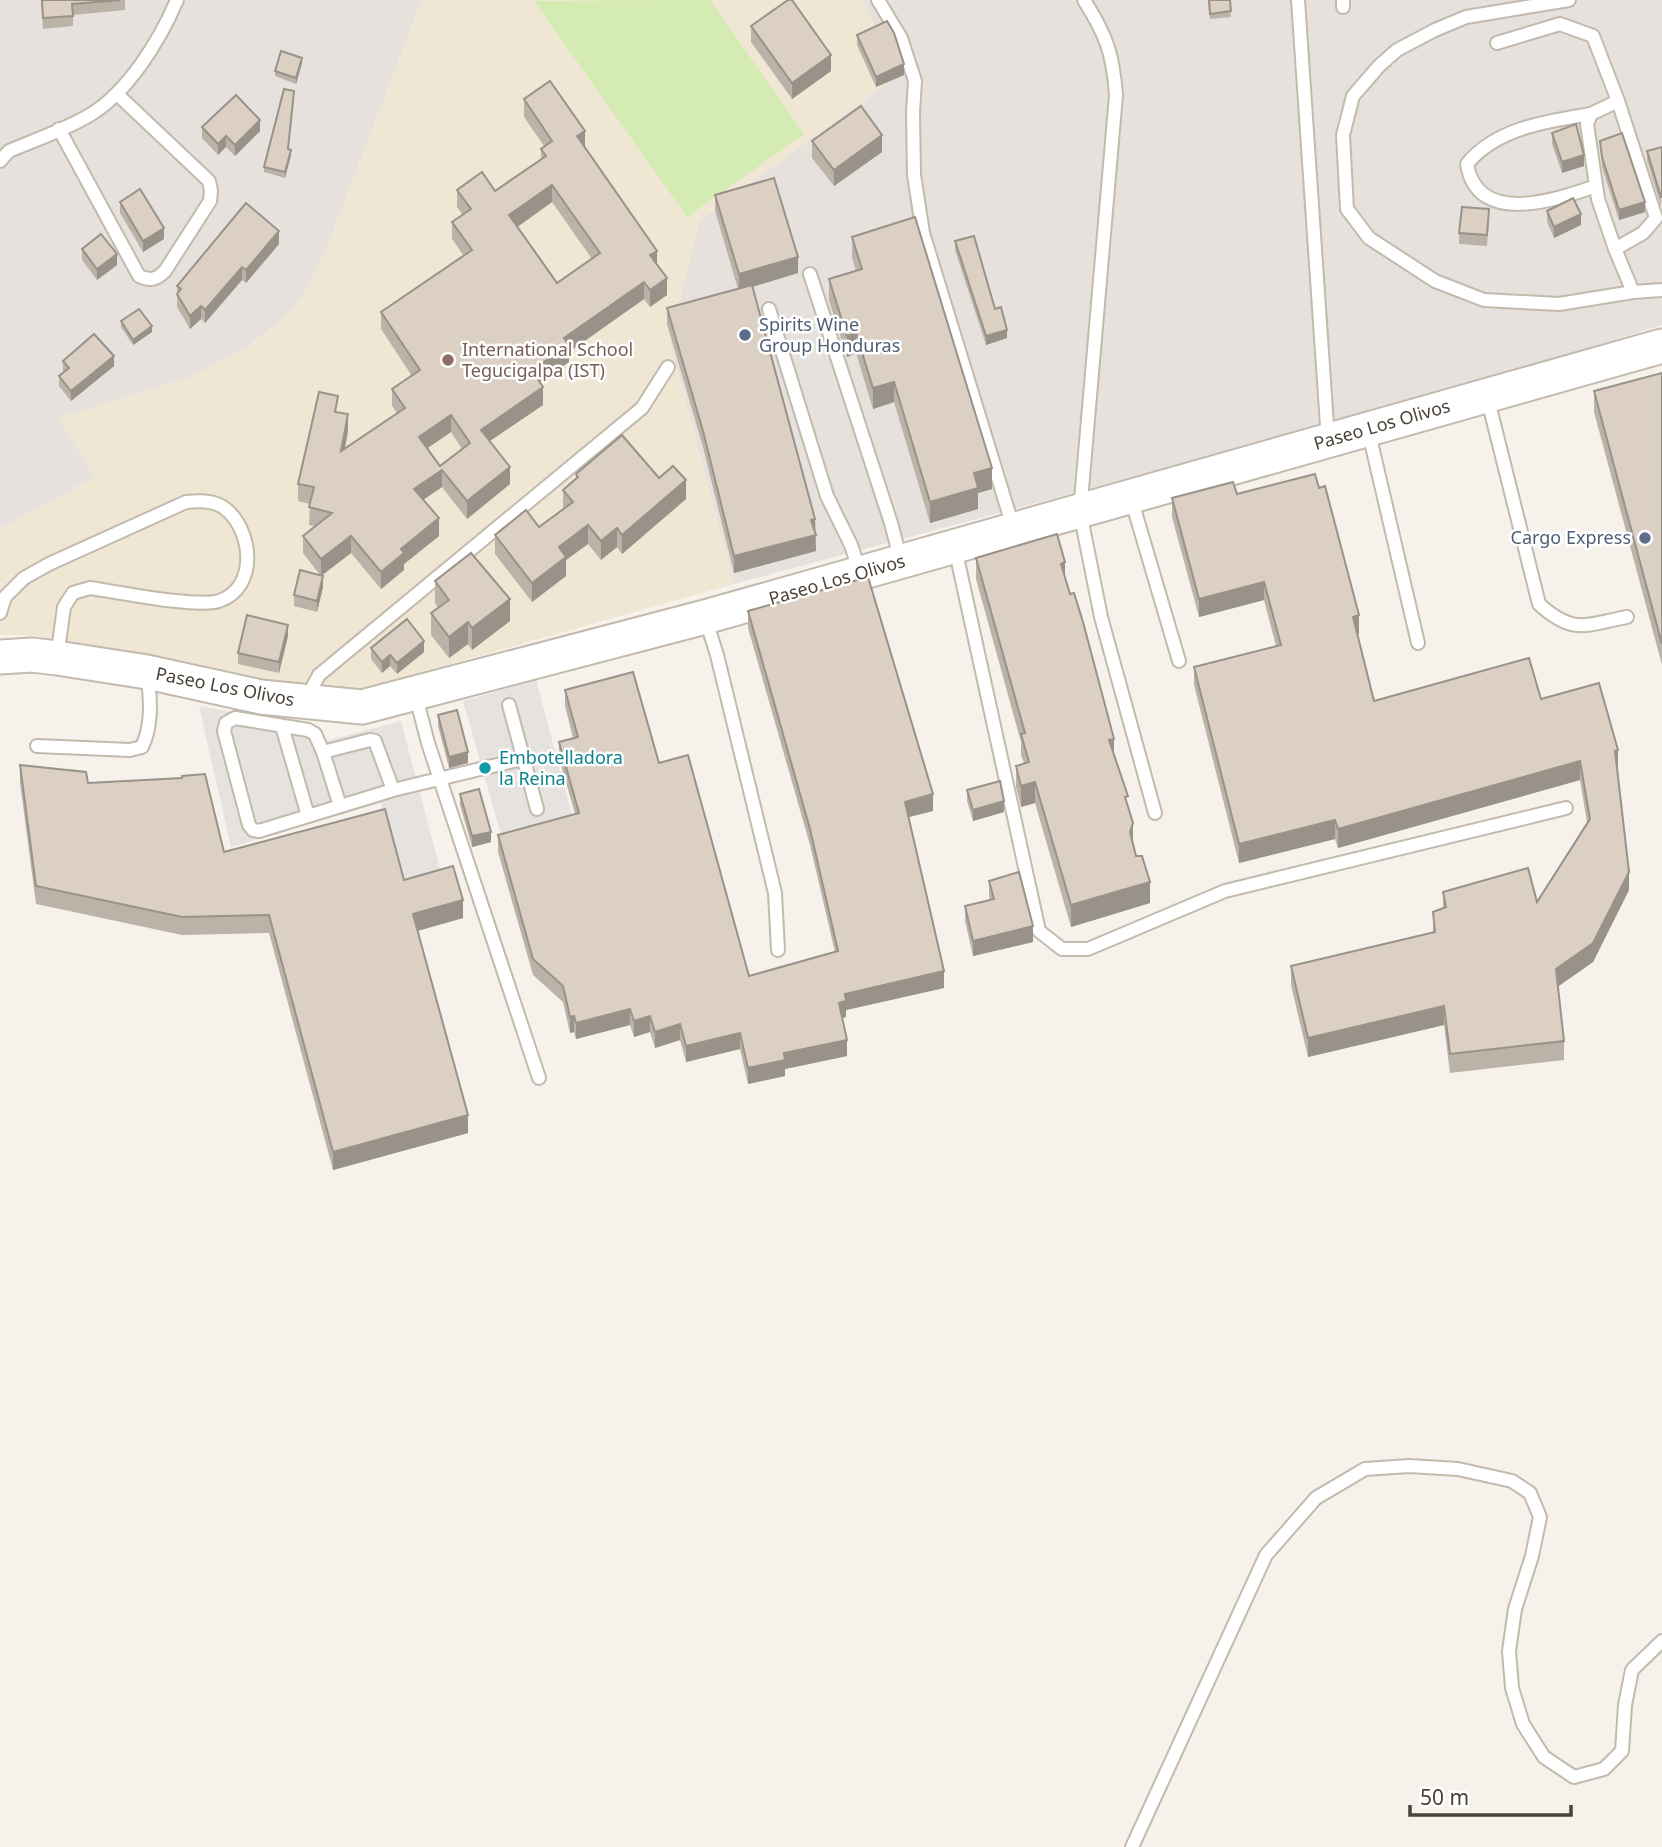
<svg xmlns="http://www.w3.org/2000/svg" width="1662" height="1847" font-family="'Noto Sans',sans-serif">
<rect width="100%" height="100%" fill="#f6f2eb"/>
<g fill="#e6e1dc">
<polygon points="0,0 418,0 421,2 331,237 308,287 291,312 251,344 192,377 59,418 95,477 0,529"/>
<polygon points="861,0 1662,0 1662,325 1554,359 1137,476 734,584 670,342 700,220 901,73"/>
</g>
<polygon fill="#efe7d4" points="418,0 861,0 901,73 700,220 670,342 734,584 341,695 82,643 20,635 0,635 0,529 95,477 59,418 192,377 251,344 291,312 308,287 331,237 421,2"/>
<polygon fill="#d4ebb3" points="710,0 804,134 687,217 534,1"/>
<g fill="#e5e2df">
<polygon points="536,680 572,815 502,838 463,701"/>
<polygon points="199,706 319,728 325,741 401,721 440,869 402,882 381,803 231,847"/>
</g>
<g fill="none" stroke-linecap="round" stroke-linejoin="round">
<defs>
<g id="service">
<polyline points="878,0 901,38 915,81 913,112 914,175 923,233 1014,530"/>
<path d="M1084,0c22,35 29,53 32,95l-36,417 21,105 54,196"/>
<polyline points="1298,0 1328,440"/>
<polyline points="1343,0 1343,7"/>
<polyline points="1569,0 1466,17 1435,30 1397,50 1379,66 1353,96 1343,135 1347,209 1369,238 1435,281 1484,300 1559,304 1633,292 1662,290"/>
<polyline points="1497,43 1560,24 1593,36 1618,101 1591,114 1587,124 1598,199 1615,249 1633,292"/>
<path d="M1591,114c-43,7 -95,14 -124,50 10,63 89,36 129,22"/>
<path d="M59,129l80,147c11,5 17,4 26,-5l45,-70 1,-10 -2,-10 -92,-87"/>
<path d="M0,161l9,-10c26,-11 55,-21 79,-35 39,-22 72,-76 89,-116"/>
<polyline points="1615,249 1643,233 1656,218 1618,101"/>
<polyline points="810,274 891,523 901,561"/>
<polyline points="769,309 827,496 851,545 860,572"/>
<path d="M1487,396l52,208c34,31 46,21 88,13"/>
<polyline points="1368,429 1418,643"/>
<polyline points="1131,498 1179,661"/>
<polyline points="955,548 1039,931 1062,949 1088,949 1225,891 1566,808"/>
<path d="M0,613l5,-16 19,-19 25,-14 137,-62c12,-1 26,-2 37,5 30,21 36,81 -4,94 -24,7 -100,-9 -129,-13l-17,5 -9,14 -7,51"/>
<polyline points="705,617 717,655 775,893 778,950"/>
<polyline points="415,693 428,743 539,1078"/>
<polyline points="306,699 319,675 642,408 668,367"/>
<polyline points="509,705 537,809"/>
<polyline points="282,726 308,816"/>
<path d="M37,746l93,4 12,-3c10,-21 9,-49 5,-72"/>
<polyline points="323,752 340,806"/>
<polyline points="393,790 375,741 370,740 323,752 315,734 308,730 235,718 226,723 224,731 249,825 253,830 259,831 393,790 522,759"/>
<polyline points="1132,1847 1266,1555 1316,1498 1365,1469 1409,1466 1458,1469 1512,1481 1530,1493 1540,1517 1532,1556 1515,1609 1509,1651 1512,1688 1523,1724 1544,1757 1574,1777 1604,1769 1622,1751 1625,1705 1632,1670 1662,1641"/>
</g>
<polyline id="tertiary" points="0,657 32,655 57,658 147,672 261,697 362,707 705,617 1662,346"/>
</defs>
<use href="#service" stroke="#c2baad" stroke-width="16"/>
<use href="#tertiary" stroke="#c2baad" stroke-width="37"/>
<use href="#service" stroke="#fff" stroke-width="12"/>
<use href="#tertiary" stroke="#fff" stroke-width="33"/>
</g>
<g fill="#bcb3a8" fill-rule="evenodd">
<polygon points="41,0 125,0 125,10 73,15 73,26 43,29"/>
<polygon points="1208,0 1230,0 1231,17 1210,19"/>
<polygon points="751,26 831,71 792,99 751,42"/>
<polygon points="857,35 904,75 876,87 857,45"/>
<polygon points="302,63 296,84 275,76 275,71"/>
<polygon points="294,96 288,149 291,155 285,178 264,172 264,167"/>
<path d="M524,99l61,49 72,116 10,31 -17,12 -6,-8 -75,53v10l-29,20 3,23 -53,36 20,43 -43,35 -25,-32 -19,13 16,36 -35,28v6l-23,19 -30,-36 -30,23 2,11 -6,25 -23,-6v-11l26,-20 -17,-22v-17l12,-10 -6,-1 1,-21 -12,-3v-17l40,-72 10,19 -3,17 52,-35 -5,-7v-17l20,-13 -31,-47v-17l83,-56 -12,-17v-17l11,-7 -6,-8v-17l38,1 46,-31v-11l3,-3 -20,-29zM552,202l40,57 -35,24 -40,-56zM451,432l11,17 -22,17 -13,-18z"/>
<polygon points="202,127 260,131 235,156 226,147 218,155 202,138"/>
<polygon points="1552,133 1584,166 1562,173 1552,144"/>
<polygon points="812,141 882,152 834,186 812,158"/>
<polygon points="1600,141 1645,212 1619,220 1602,167"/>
<polygon points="1662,147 1661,206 1647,160 1647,151"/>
<polygon points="715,195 798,273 752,287 815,519 816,551 734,573 703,447 667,324 667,308 738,289 715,211"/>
<polygon points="120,202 164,239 143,252 120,213"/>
<polygon points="1547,211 1581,225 1554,238 1547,222"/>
<polygon points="1489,220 1487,246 1459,244 1459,233"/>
<polygon points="852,237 992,489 978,493 978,509 930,523 894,402 873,409 856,353 847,357 829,300 829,279 856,271 852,257"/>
<polygon points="955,241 995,309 1007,338 986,345 955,250"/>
<polygon points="279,244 246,283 242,280 205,323 201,319 190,329 177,307 177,286"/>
<polygon points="82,249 117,265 97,280 82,260"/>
<polygon points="121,321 152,332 133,345 121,327"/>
<polygon points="63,361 114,366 71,401 59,386 59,376 63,372"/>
<polygon points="1662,373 1662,665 1594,412 1594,391"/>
<polygon points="576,474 659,478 686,499 622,554 617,547 601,560 588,544 566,560 566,576 532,602 495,554 495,535 539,527 563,509 563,490 576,479"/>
<polygon points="1237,494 1359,634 1357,634 1374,701 1541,699 1618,769 1629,890 1593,962 1558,986 1564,1041 1564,1060 1450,1073 1444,1025 1308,1057 1291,985 1291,966 1433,933 1433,912 1443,908 1443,892 1537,902 1587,822 1580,780 1338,848 1335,839 1239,863 1194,685 1194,667 1276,646 1264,600 1199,617 1172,517 1172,498"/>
<polygon points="976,558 1065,578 1128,806 1133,843 1150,903 1071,927 1035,803 1021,807 1016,787 1016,766 1024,763 1021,755 1021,742 976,579"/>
<polygon points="435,581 510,621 472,650 468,644 449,658 431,635 431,613 438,608 435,603"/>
<polygon points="748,611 933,811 908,817 944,988 846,1010 846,1017 842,1018 847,1056 785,1069 785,1076 748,1084 740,1049 686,1062 680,1040 655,1048 650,1032 634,1037 630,1025 576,1039 574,1032 570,1033 563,1002 533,975 498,852 498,835 575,814 559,758 559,742 573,738 565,706 565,690 659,763 749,976 835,952 810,845 748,628"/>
<polygon points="288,636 279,673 238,664 238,653"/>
<polygon points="371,648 424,652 397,674 390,666 382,673 371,659"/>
<polygon points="438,715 468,763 449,768 438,726"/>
<polygon points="20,765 88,783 224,852 404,880 463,918 418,931 468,1133 333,1170 269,933 182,935 36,904 20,783"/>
<polygon points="967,790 1004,812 973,821 967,801"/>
<polygon points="460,794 491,842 472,847 460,805"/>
<polygon points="989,881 1033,942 973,956 965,921 965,906 990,900 989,896"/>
</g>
<g fill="#999288">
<polygon points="831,55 831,71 792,99 792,83"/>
<polygon points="302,58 302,63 296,84 296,78"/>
<polygon points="904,64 904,75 876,87 876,77"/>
<polygon points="260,120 260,131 235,156 235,145"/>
<polygon points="585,131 585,148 577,136"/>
<polygon points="882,135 882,152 834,186 834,170"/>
<polygon points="226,136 226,147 218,155 218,144"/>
<polygon points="291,150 291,155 285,178 285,172"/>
<polygon points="1584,155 1584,166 1562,173 1562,162"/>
<polygon points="552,185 552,202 509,233 509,215"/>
<polygon points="1645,202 1645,212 1619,220 1619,210"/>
<polygon points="1581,214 1581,225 1554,238 1554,227"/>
<polygon points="164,228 164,239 143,252 143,241"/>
<polygon points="279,231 279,244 246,283 246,270"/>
<polygon points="657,251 657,268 650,255"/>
<polygon points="117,254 117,265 97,280 97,269"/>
<polygon points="798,257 798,273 739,291 739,274"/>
<polygon points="242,267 242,280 205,323 205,310"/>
<polygon points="667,278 667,295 650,307 650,290"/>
<polygon points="644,282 644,299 569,352 569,362 532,387 532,370 564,338"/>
<polygon points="201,306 201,319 190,329 190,316"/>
<polygon points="152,326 152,332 133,345 133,340"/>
<polygon points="1007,330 1007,338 986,345 986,336"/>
<polygon points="856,333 856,353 847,357 847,336"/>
<polygon points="114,356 114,366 71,401 71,391"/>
<polygon points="894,382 894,402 873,409 873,388"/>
<polygon points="543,387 543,405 481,447 481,430"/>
<polygon points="348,414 348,431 341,468 341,451"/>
<polygon points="451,415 451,432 419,454 419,437"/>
<polygon points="510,467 510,484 467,519 467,501"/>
<polygon points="992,468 992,489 978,493 978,509 930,523 930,502 974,473"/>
<polygon points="442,470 442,487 414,506 414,489"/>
<polygon points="686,480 686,499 622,554 622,535"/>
<polygon points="439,518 439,536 404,564 404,570 381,589 381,572 401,549"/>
<polygon points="815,519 816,551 734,573 734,556"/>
<polygon points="588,525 588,544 566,560 566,576 532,602 532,583 559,547"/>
<polygon points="617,528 617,547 601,560 601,541"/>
<polygon points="351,536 351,553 321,576 321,559"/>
<polygon points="1065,562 1065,584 1061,564"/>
<polygon points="323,576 323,587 317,612 317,601"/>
<polygon points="1264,582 1264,600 1199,617 1199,599"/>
<polygon points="510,599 510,621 472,650 472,628"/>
<polygon points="1359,615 1359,634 1353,636 1353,617"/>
<polygon points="468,622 468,644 449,658 449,637"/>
<polygon points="288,625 288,636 279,673 279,662"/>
<polygon points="424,641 424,652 397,674 397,663"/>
<polygon points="390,655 390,666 382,673 382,662"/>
<polygon points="1114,739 1114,760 1109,740"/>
<polygon points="1618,750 1618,769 1615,770 1615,751"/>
<polygon points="468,752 468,763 449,768 449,757"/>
<polygon points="1580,761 1580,780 1338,848 1338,829"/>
<polygon points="1035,782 1035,803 1021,807 1021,786"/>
<polygon points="933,794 933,811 905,818 905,802"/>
<polygon points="1004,801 1004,812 973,821 973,810"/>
<polygon points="1335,820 1335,839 1239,863 1239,844"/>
<polygon points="1133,823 1133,845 1130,832"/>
<polygon points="491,832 491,842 472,847 472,836"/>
<polygon points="1629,872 1629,890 1593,962 1556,988 1556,969"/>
<polygon points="1150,882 1150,903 1071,927 1071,905"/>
<polygon points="463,900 463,918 413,932 413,914"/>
<polygon points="1033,926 1033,942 973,956 973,941"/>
<polygon points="944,971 944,988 846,1010 846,1017 839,1019 839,1003 845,994"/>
<polygon points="1444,1006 1444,1025 1308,1057 1308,1038"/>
<polygon points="630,1009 630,1025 576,1039 576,1023"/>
<polygon points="574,1016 574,1032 570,1033 570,1017"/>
<polygon points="650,1016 650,1032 634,1037 634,1021"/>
<polygon points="680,1024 680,1040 655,1048 655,1032"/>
<polygon points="740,1033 740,1049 686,1062 686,1046"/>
<polygon points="847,1040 847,1056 785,1069 785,1076 748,1084 748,1068 784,1053"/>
<polygon points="468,1115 468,1133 333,1170 333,1152"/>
</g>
<g fill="#dbd0c3" stroke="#999288" stroke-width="2" fill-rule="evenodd">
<polygon points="42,0 120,0 72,4 73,16 43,18"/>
<polygon points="788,0 792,0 831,55 792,83 751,26"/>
<polygon points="1209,0 1230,0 1231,11 1210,14"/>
<polygon points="887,21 894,33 904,64 876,77 857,35"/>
<polygon points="281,51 302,58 296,78 275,71"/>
<path d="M550,81l35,50 -8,5 80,115 -7,4 17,23 -17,12 -6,-8 -80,56 5,7 -37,25 11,17 -62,43 29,37 -43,34 -25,-31 -28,19 25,29 -38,31 3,4 -23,19 -30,-36 -30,23 -18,-23 29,-23 -23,-6 5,-20 -16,-3 21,-92 19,4 -3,16 13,2 -7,37 64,-43 -13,-19 28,-19 -39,-58 91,-62 -20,-28 19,-13 -14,-19 25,-18 13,19 51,-35 -5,-7 11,-8 -28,-42zM552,185l48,68 -43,30 -48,-68zM451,415l19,28 -30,23 -21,-29z"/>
<polygon points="284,89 294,91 288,149 291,150 285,172 264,167"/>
<polygon points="236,95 260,120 235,145 226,136 218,144 202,127"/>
<polygon points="861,106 882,135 834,170 812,141"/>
<polygon points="1576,124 1584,155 1562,162 1552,133"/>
<polygon points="1622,133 1645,202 1619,210 1602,157 1600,141"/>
<polygon points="1662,147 1662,197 1661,197 1647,151"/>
<polygon points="774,178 798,257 739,274 715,195"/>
<polygon points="140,189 164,228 143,241 120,202"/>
<polygon points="1573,198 1581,214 1554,227 1547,211"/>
<polygon points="246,203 279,231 246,270 242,267 205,310 201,306 190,316 177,294 181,289 177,286"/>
<polygon points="1462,207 1489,209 1487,235 1459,233"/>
<polygon points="915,217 992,468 974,473 978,488 930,502 894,382 873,388 856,333 847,336 829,279 862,269 852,237"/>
<polygon points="101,234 117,254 97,269 82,249"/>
<polygon points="974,236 995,309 1001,307 1007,330 986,336 955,241"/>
<polygon points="752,285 815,519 811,520 816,535 734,556 703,431 667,308"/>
<polygon points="139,309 152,326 133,340 121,321"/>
<polygon points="94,334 114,356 71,391 59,376 69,368 63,361"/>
<polygon points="1662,373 1662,644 1594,391"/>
<polygon points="622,435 659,478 673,466 686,480 622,535 617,528 601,541 588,525 559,547 566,557 532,583 495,535 526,510 539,527 573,502 563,490 578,477 576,474"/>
<polygon points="1315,474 1319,488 1325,486 1359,615 1353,617 1374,701 1529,658 1541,699 1599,683 1618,750 1615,751 1629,872 1593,943 1556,969 1564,1041 1450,1054 1444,1006 1308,1038 1291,966 1435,932 1433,912 1446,907 1443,892 1528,868 1537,902 1590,819 1580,761 1338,829 1335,820 1239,844 1194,667 1281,645 1264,582 1199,599 1172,498 1233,482 1237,494"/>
<polygon points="1057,534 1065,562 1061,564 1070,594 1074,593 1083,622 1114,739 1109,740 1128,796 1125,797 1133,823 1130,832 1136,856 1142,856 1150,882 1071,905 1035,782 1021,786 1016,766 1029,762 1021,734 1025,733 976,558"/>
<polygon points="471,553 510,599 472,628 468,622 449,637 431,613 449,600 435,581"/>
<polygon points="300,570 323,576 317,601 294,595"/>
<polygon points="868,577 933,794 905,802 944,971 845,994 846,1001 839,1003 847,1040 784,1053 785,1060 748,1068 740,1033 686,1046 680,1024 655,1032 650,1016 634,1021 630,1009 576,1023 574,1016 570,1017 563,986 533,959 498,835 579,813 559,742 578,737 565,690 633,672 659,763 688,755 749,976 838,951 810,829 748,611"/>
<polygon points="247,615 288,625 279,662 238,653"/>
<polygon points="407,619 424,641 397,663 390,655 382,662 371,648"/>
<polygon points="457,710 468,752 449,757 438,715"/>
<polygon points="20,765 86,772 88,783 182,778 182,776 205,774 224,852 385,809 404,880 453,866 463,900 413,914 468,1115 333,1152 269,915 182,917 36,886"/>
<polygon points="1000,781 1004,801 973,810 967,790"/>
<polygon points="479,789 491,832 472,836 460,794"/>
<polygon points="1019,872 1033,926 973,941 965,906 994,899 989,881"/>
</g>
<g fill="#5c6f8a" stroke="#fff" stroke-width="2.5">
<circle cx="745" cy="335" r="7"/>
<circle cx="1645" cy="538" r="7"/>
</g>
<circle fill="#8d6e63" stroke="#fff" stroke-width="2.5" cx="448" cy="360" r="7"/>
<circle fill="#0f9aa8" stroke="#fff" stroke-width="2.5" cx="485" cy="768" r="7"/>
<g text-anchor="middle" stroke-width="5" stroke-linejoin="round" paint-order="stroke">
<g font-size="18" fill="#4e5e75" stroke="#fff" text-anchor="start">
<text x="759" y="331">Spirits Wine<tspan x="759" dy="21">Group Honduras</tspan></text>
<text x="1631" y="544" text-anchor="end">Cargo Express</text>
</g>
<g font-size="18" fill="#785e54" stroke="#fff" text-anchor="start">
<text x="462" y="356">International School<tspan x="462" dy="21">Tegucigalpa (IST)</tspan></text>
</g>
<g font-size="18" fill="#4b4338" stroke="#fff">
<text transform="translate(1382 425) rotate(-16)" y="6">Paseo Los Olivos</text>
<text transform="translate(837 580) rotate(-16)" y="6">Paseo Los Olivos</text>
<text transform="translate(225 687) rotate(11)" y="6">Paseo Los Olivos</text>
</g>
<g font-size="18" fill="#0d838f" stroke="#fff" text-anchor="start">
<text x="499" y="764">Embotelladora<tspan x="499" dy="21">la Reina</tspan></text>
</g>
</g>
<path d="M1410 1805v10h161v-10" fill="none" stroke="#4b4338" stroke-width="3.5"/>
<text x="1420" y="1805" font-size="21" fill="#4b4338" stroke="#ffffff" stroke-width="5" paint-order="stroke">50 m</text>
</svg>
